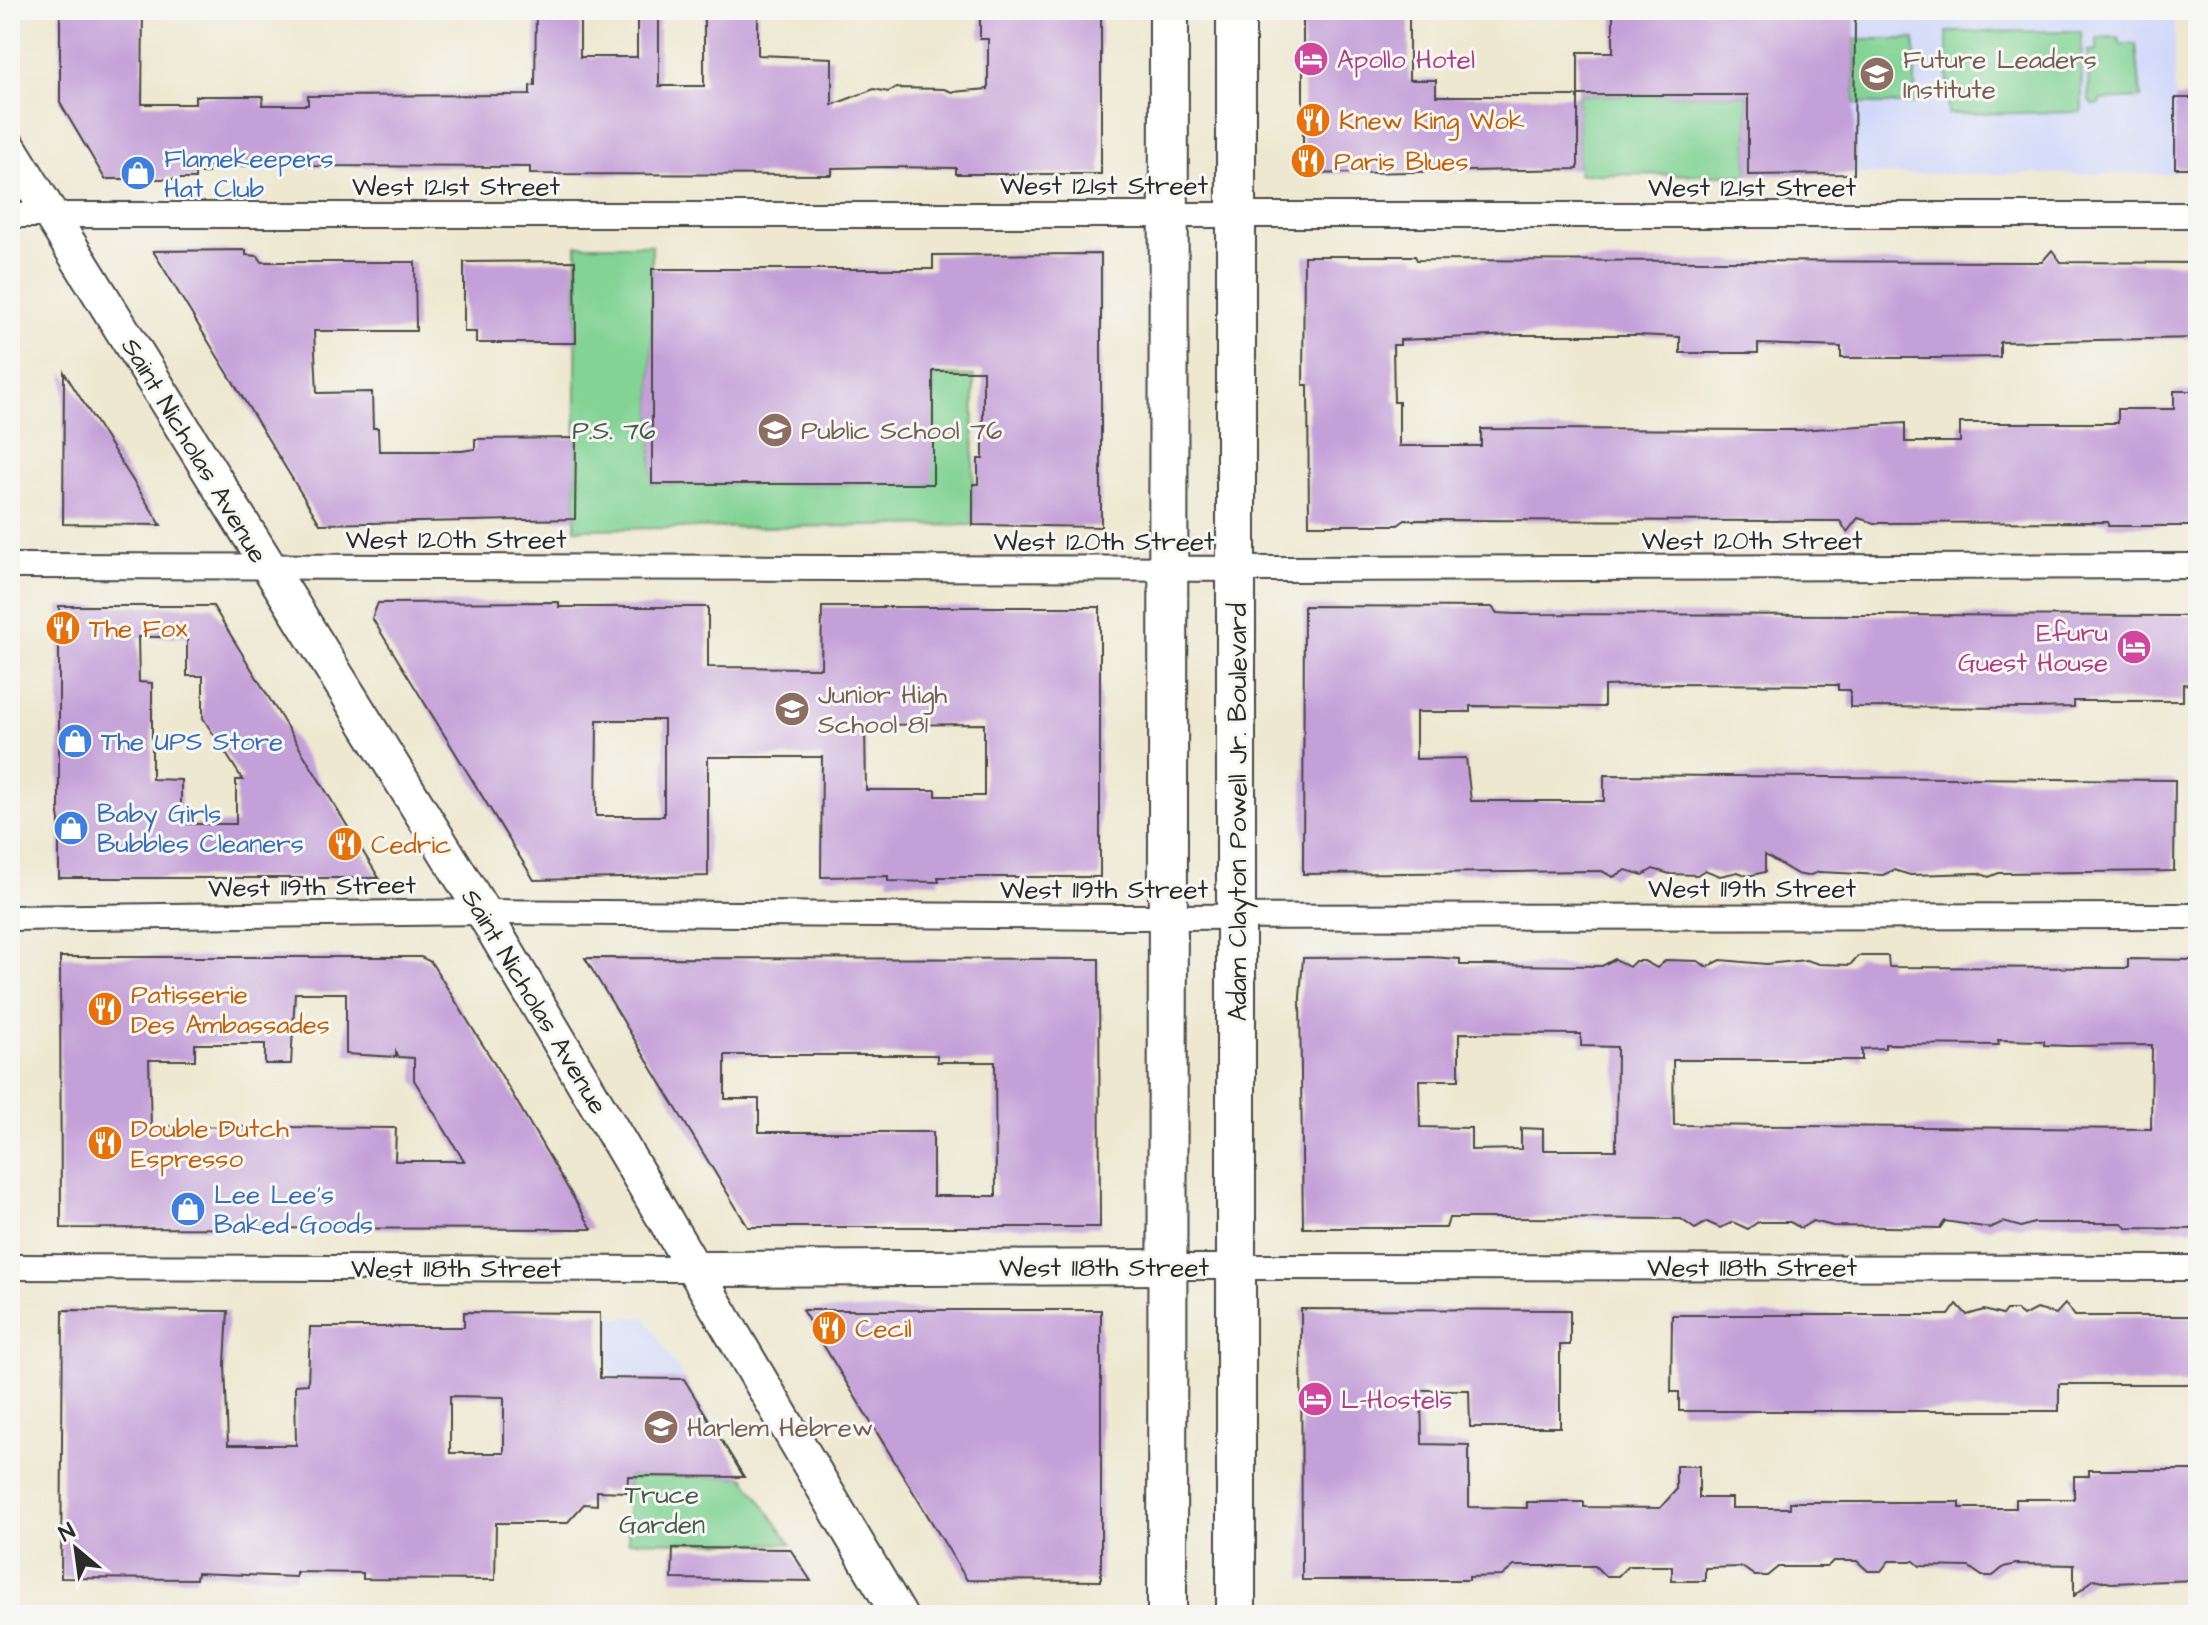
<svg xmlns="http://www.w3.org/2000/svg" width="2208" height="1625" font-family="'Architects Daughter',sans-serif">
<rect width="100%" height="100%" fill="#f6f6f2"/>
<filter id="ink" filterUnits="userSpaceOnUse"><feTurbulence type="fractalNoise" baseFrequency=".0125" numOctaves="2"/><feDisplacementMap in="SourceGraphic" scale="16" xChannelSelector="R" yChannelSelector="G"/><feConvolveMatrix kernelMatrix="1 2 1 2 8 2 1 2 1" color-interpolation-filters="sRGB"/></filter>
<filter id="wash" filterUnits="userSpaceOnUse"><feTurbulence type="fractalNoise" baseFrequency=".006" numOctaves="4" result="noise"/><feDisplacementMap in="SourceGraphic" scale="32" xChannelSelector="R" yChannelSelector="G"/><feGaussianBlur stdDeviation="1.8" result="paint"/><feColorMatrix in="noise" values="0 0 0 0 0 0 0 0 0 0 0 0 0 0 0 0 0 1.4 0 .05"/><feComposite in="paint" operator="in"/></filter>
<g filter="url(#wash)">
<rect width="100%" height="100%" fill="#eee8d0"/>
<g fill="#d1d9f9">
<polygon points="1613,10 2175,10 2175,174 1578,174 1613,52"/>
<polygon points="610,1317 646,1318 744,1477 608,1478"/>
</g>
<g fill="#82d394" stroke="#567f60" stroke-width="2">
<polygon points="2081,31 2082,112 1948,114 1947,32"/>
<polygon points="2119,37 2120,44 2136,44 2141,98 2100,100 2099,104 2093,105 2089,101 2088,51 2097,50 2097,38"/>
<rect x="1855" y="39" width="60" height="65"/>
<polygon points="1578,95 1748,95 1748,175 1578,174"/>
<polygon points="577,245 652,245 652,484 932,484 933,375 974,376 973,525 575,529"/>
<polygon points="628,1476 744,1477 791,1544 628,1541"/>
</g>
<g id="blocks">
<g fill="#c4a0d8" fill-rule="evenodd">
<polygon points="60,10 143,10 142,104 195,104 195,96 263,96 262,105 308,105 308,96 530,95 530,86 535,85 536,10 580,10 580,57 637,57 637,10 659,10 659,86 704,86 704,10 758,10 758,55 832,58 832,105 874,89 888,92 896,88 944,89 952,92 988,89 988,39 980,39 980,10 1101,10 1101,174 956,174 956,168 888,167 832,168 832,175 530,174 530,167 308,166 308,158 262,159 262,166 208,166 208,173 195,173 195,179 105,179 60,103"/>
<polygon points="1303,10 1409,10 1409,80 1436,80 1436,96 1578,96 1578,169 1303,174"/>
<polygon points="1613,10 1855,10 1854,174 1748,175 1748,95 1578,95 1578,52 1613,52"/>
<rect x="2175" y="98" width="23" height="70"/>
<polygon points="246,250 246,255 258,256 262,262 415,262 416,331 314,331 317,393 372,392 373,428 378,428 379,451 462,451 475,449 475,439 576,438 575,519 320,524 153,251"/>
<polygon points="2052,250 2061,262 2198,263 2198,338 2000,342 2000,357 1933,358 1841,358 1841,347 1758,344 1758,353 1680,353 1680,337 1638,335 1516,335 1400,340 1400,345 1393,345 1394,402 1399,402 1399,446 1481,446 1481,429 1799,430 1905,423 1905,442 1960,442 1960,423 2118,423 2118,409 2174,409 2174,391 2198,391 2198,526 2108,526 2108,522 1874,523 1858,518 1847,532 1840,521 1405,520 1398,525 1309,525 1308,385 1303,385 1304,256 1415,256 1417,260 2042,262"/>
<polygon points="1101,254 1101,527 973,525 973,484 978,484 978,459 983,459 983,371 933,371 933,484 652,484 652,269 933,269 933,255"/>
<polygon points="575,261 576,343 476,343 476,332 464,332 464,262"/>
<polygon points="64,372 161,525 63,524"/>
<path d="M559,602v5h149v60l113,1 1,-61h278v270h-162l1,5 -51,-1v-5l-67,1 1,-120h-114v119l-174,4 -162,-262 6,-15zM597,720h67v96h-68zM984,724v72h-48v-6h-70l-1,-65z"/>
<path d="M59,606h154l166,272h-320zM138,637h49v39h16v42l40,62h-7v44h-55v-44l-29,-1v-96l-13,-1z"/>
<polygon points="1304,606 1492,607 1497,613 1515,614 2195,616 2195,685 2183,684 2183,701 2074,701 2074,707 2033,708 1850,707 1850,690 1838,690 1838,685 1670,684 1604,686 1604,707 1470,706 1470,712 1416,712 1416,759 1466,758 1471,801 1604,801 1604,775 2175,780 2174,871 1999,873 1989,877 1978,873 1910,875 1894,870 1883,875 1819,872 1807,876 1797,874 1765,855 1765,872 1748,876 1738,872 1720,876 1705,870 1697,875 1670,874 1653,869 1643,875 1626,870 1613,877 1602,871 1303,874"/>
<path d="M1858,956h30l1,11 239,1v-9l70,1v269l-72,-1 -4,-5h-88l-13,4 -18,-5 -13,6 -45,-7 -5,7 -107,-2 -20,-5 -12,7 -11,-6h-32l-10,7 -15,-7 -13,6 -13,-6 -12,7 -14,-10 -171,-1h-61l-3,10h-143l-3,-231 3,-39 127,-1 30,2v6h24l118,1 13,-7 14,8 6,-6h9l13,7 9,-8 32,1 9,6 14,-7 45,4 40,-4 13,4 31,1zM1459,1033l122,1v12l36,1 -1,103h-73v-21l-22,-1v21l-50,1v-22l-51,-1 -1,-47h40zM1998,1040l46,1v4l24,1 84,-1 -1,84 -477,-4 -1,-65h189v-11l23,-1v-4l114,1z"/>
<path d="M60,957h361l10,5 60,96 101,171 -531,-1zM295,993h51v61l50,3v-5l3,5 15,1v22l50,81h-69l1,-33 -245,-2 -2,-66h46v-16h70v20h26z"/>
<path d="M585,958l514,1 1,268h-352zM725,1055h212v7h58l1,134h-63v-64h-174v-33h-34z"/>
<polygon points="1957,1304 1967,1315 1984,1310 2002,1315 2006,1310 2016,1310 2023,1316 2036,1309 2056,1314 2065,1304 2075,1316 2198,1316 2198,1384 2059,1384 2059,1411 1679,1411 1679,1392 1671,1392 1672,1315 1949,1315"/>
<polygon points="1301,1309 1570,1310 1570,1345 1560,1345 1560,1427 1470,1427 1469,1390 1421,1390 1422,1444 1469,1445 1469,1507 1527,1508 1527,1502 1584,1502 1584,1507 1660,1508 1676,1490 1676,1466 1699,1466 1699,1498 1732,1498 1732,1508 1790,1508 1790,1502 1960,1502 1960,1508 2016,1508 2016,1499 2074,1499 2074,1476 2089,1476 2089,1470 2198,1470 2198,1580 2111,1583 2094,1579 2074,1596 2074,1565 2016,1564 2004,1567 1993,1576 1982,1576 1969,1567 1920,1566 1914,1561 1889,1561 1881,1571 1868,1571 1857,1561 1833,1561 1827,1567 1778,1567 1767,1576 1755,1576 1742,1567 1705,1568 1705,1581 1672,1581 1672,1566 1628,1566 1618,1576 1605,1576 1595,1566 1514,1566 1502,1576 1469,1577 1469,1580 1302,1580"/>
<path d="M63,1310l165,1 -3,53 3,81h68l-1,-60 13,-1 2,-57h154v-15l136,1v65l84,1 60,98 -116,-1 -1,16 -30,-1v14l-13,-1 -17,19h-71l-1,57 -132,-1v-6l-67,-1v5l-99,-4 -1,6 -135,-1zM450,1396l54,1v56h-54z"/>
<polygon points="802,1310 1101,1310 1101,1581 967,1580"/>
<polygon points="673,1548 790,1549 811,1581 672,1579"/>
</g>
</g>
</g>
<g filter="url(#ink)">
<use href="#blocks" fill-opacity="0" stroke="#484744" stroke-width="2"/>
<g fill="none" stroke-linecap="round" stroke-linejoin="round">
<defs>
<g id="minor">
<polyline points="10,215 2198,215"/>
<polyline points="10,566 1283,569 2198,566"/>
<polyline points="10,918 483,912 1120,917 2198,916"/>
<polyline points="10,1267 694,1269"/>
<polyline points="1167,1267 2198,1268"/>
</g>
<g id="secondary">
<polyline points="10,149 483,912 899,1615"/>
<polyline points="694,1269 1167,1267"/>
</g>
<g id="primary">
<polyline points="1236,10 1236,1615"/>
<polyline points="1167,1615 1169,10"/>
</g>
</defs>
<use href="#minor" stroke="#484744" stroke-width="28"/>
<use href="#secondary" stroke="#484744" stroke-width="38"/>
<use href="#primary" stroke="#484744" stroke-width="42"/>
<use href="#minor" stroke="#fff" stroke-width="24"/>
<use href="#secondary" stroke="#fff" stroke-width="34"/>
<use href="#primary" stroke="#fff" stroke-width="38"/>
</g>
</g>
<defs>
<symbol id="hotel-disc" viewBox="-11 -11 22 22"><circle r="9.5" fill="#d1479c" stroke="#f6f6f2"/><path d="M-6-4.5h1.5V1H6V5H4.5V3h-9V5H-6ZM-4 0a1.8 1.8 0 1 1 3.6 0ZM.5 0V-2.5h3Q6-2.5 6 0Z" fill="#fff"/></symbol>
<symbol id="school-disc" viewBox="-11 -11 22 22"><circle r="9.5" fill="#8d6e63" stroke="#f6f6f2"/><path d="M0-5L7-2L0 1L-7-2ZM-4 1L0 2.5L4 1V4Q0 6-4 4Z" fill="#fff"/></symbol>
<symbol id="restaurant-disc" viewBox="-11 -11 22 22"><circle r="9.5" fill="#e8710a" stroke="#f6f6f2"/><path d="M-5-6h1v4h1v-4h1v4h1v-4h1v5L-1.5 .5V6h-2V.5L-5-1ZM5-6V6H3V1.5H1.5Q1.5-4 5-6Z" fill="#fff"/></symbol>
<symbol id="shop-disc" viewBox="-11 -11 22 22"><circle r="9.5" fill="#3f7fe0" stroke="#f6f6f2"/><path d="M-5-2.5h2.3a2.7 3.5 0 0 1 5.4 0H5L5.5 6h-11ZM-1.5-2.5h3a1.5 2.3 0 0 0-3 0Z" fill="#fff"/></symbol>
</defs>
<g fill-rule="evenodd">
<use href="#hotel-disc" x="1291" y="39" width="40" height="40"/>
<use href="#school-disc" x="1857" y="54" width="40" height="40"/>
<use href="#restaurant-disc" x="1293" y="100" width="40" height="40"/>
<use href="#restaurant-disc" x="1288" y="141" width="40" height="40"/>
<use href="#shop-disc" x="118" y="153" width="40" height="40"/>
<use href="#school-disc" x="755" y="410" width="40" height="40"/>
<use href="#restaurant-disc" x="43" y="608" width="40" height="40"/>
<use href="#hotel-disc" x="2114" y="627" width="40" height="40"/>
<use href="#school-disc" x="772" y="689" width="40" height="40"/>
<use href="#shop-disc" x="55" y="721" width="40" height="40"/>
<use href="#shop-disc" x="51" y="808" width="40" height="40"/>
<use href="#restaurant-disc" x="325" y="824" width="40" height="40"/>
<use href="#restaurant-disc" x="85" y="989" width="40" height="40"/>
<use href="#restaurant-disc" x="85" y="1123" width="40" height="40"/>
<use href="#shop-disc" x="168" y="1189" width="40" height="40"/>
<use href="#restaurant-disc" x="809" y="1308" width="40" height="40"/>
<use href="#hotel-disc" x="1295" y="1379" width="40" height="40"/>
<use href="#school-disc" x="641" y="1407" width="40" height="40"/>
</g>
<g text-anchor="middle" stroke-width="6" stroke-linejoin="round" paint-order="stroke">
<g font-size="26" fill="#b23c85" stroke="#f6f6f2" text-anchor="start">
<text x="1337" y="68">Apollo Hotel</text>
<text x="2108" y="641" text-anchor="end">Efuru<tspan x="2108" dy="30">Guest House</tspan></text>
<text x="1341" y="1408">L-Hostels</text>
</g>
<g font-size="26" fill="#785e54" stroke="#f6f6f2" text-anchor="start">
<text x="1903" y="68">Future Leaders<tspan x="1903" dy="30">Institute</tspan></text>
<text x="801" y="439">Public School 76</text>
<text x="818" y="703">Junior High<tspan x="818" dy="30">School 81</tspan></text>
<text x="687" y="1436">Harlem Hebrew</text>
</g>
<g font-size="26" fill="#c56008" stroke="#f6f6f2" text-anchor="start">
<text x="1339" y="129">Knew King Wok</text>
<text x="1334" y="170">Paris Blues</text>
<text x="89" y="637">The Fox</text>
<text x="371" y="853">Cedric</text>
<text x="131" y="1003">Patisserie<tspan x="131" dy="30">Des Ambassades</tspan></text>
<text x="131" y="1137">Double Dutch<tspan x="131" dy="30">Espresso</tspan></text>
<text x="855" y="1337">Cecil</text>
</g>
<g font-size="26" fill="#366cbe" stroke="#f6f6f2" text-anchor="start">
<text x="164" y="167">Flamekeepers<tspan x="164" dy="30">Hat Club</tspan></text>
<text x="101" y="750">The UPS Store</text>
<text x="97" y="822">Baby Girls<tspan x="97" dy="30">Bubbles Cleaners</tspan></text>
<text x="214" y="1203">Lee Lee's<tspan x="214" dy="30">Baked Goods</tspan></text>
</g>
<g font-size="26" fill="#2b2b2b" stroke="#f6f6f2">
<text x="1104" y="194">West 121st Street</text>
<text x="456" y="195">West 121st Street</text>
<text x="1752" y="196">West 121st Street</text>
<text transform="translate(195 450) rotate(59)" y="9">Saint Nicholas Avenue</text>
<text x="456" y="548">West 120th Street</text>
<text x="1752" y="549">West 120th Street</text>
<text x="1104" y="550">West 120th Street</text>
<text transform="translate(1237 812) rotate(-90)" y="9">Adam Clayton Powell Jr. Boulevard</text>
<text transform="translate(312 886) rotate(-1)" y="9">West 119th Street</text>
<text x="1752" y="897">West 119th Street</text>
<text x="1104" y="898">West 119th Street</text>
<text transform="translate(535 1001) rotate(59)" y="9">Saint Nicholas Avenue</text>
<text x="1104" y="1276">West 118th Street</text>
<text x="1752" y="1276">West 118th Street</text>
<text x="456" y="1277">West 118th Street</text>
</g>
<g font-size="26" fill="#455d4a" stroke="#f6f6f2">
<text x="614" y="439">P.S. 76</text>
<text x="662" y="1503">Truce<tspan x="662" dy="30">Garden</tspan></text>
</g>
</g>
<rect width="2208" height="1625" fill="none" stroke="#f6f6f2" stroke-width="40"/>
<g transform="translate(76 1549) rotate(331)" stroke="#f6f6f2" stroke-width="6" paint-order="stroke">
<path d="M0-6L14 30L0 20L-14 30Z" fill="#2b2b2b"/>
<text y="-12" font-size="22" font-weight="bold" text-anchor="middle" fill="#2b2b2b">N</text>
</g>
</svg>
